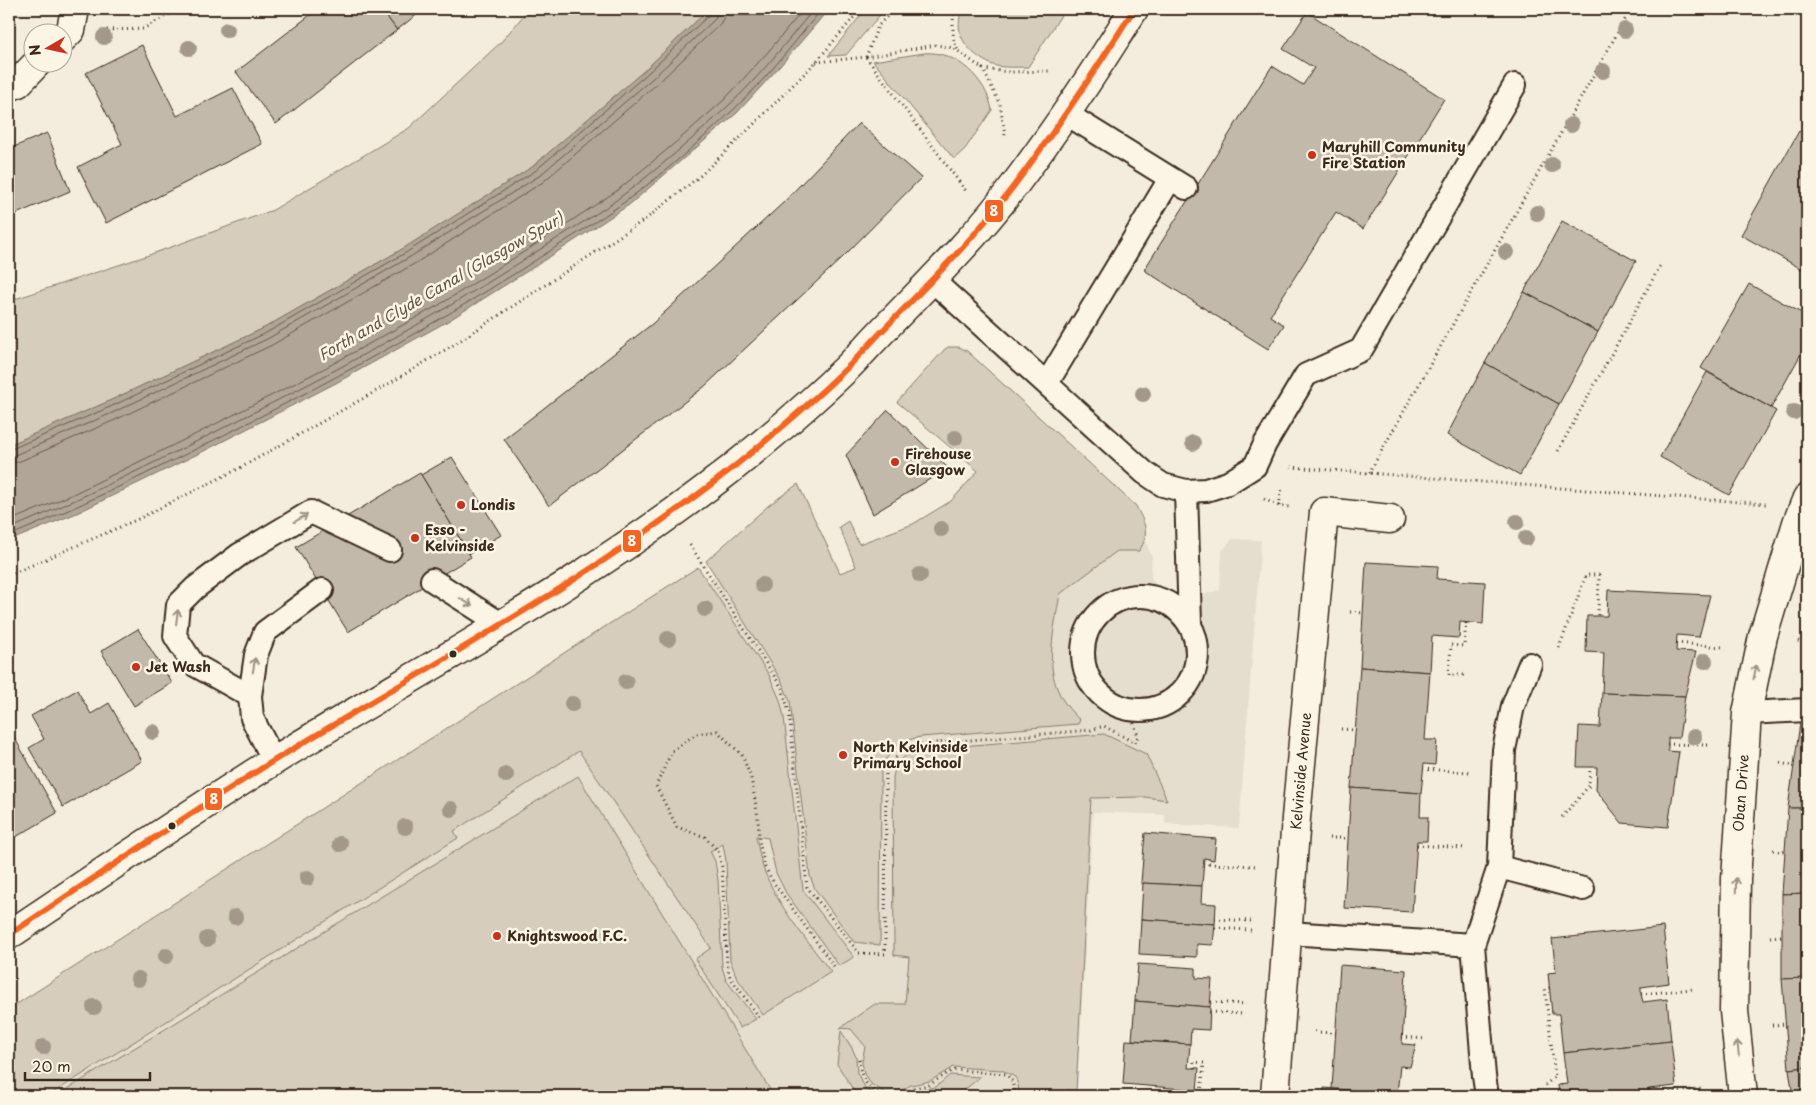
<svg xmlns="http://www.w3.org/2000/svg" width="1816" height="1105" font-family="'Playpen Sans',sans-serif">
<rect width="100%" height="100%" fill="#f4eddd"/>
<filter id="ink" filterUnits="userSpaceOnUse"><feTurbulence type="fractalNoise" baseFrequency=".02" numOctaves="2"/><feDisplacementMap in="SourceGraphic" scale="10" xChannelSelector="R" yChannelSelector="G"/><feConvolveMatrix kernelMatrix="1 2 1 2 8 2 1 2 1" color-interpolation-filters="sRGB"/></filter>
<g filter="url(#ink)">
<polygon fill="#e5ddce" points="1050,467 1144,538 1152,557 1151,577 1164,598 1188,599 1220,590 1222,551 1232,539 1261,540 1239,828 1165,824 1165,815 1093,812 1077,1092 1068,1091 1068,1096 9,1096 9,1033 686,598 721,573 792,698"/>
<g fill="#d6cdbd" stroke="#887c6e">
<polygon points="529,9 709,9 646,69 532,167 404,248 264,328 107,402 9,445 9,301 149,255 273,210 409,128 501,42"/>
<polygon points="866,9 885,9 846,55 828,56"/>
<path d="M961,9h104l-37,58c-10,0 -21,1 -32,-1 -14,-4 -33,-19 -36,-34 -2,-7 0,-16 1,-23z"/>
<path d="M924,53c32,-3 63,27 68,57l-27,39 -11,10 -81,-98z"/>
<path d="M948,347h11l8,4 169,155c8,16 15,27 3,45h-22l-57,43c-8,49 -21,89 20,126l-2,4 -157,13c-24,4 -30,12 -40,32l-1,176 -26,-3 -39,-53 -5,-13 -20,-175 -9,-21 -75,-119 63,-56 29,-21 42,89 16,-6 -17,-40 9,-6 11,23 54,-20 38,-23 27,-30 -81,-69 47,-52z"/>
<path d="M698,567l71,108 11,25 4,17 19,173 51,67 -15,9 -53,-73 -10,-20 -8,-35 -12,-2c2,11 4,24 8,34 13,35 44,72 67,102l-68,43 -26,-37 -7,-18 -4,-99 -3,-17 -13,7 5,10 3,19 4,87 4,13 30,39 -16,9 -45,-69 16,-11 -132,-197 -125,80 4,7 -410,258h-39v-87z"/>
<path d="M1104,734l42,20 21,46 -22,-3 -54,1 -15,293 -9,-1v6h-48l-1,-14 -3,-5 -13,-7 -49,-3 -23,14 -19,4 -18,10 -6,-1 -16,-10 -7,-10 -2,-12 3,-16 -14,-17 -11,-1 35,-24h30l4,-47 -15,-2 -1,-177c2,-15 9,-21 22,-28z"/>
<polygon points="578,776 774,1096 56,1096"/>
<polygon points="841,1031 852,1048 856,1057 857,1073 866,1089 875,1096 857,1096 837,1064"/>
<polygon points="950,1075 980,1077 962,1092 963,1096 907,1096 918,1090 936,1087"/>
</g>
<polygon fill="#b0a596" stroke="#817466" points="709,9 829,9 781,65 737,113 629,205 537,265 448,321 336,383 204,451 77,513 9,541 9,445 107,402 264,328 404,248 532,167 646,69"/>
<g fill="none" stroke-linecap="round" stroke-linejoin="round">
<g stroke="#6a5b4e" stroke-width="1">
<polyline points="9,450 110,407 266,333 407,252 535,171 649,72 710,14 712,9"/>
<polyline points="9,456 15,455 112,413 269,338 410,257 539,176 654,77 715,19 718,9"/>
<polyline points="9,463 18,462 115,420 272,345 414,264 543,182 659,82 720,24 724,17 725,9"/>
<polyline points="9,521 69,496 196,434 327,367 439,305 527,250 618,190 675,143 724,100 767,53 804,9"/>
<path d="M9,529c91,-38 179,-83 267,-128 94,-48 186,-100 274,-158 24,-16 50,-30 73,-48 36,-27 71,-57 104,-88 32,-29 59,-65 87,-98"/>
<path d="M9,536c91,-38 178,-82 266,-127 97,-50 190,-102 281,-162 23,-15 48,-30 70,-46 37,-27 72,-58 105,-89 34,-31 62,-68 91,-103"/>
</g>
</g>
<g fill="#c3b9aa" stroke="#3b2a1e">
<polygon points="318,9 381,9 397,30 276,124 236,72"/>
<polygon points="381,9 424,9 397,30"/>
<polygon points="1307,12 1444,99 1363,229 1336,212 1270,316 1284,325 1268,349 1144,270 1272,66 1303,85 1314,68 1283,49"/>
<polygon points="142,45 177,116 233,88 262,144 106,223 78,167 122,144 86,73"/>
<polygon points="859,123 921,178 843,257 704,387 549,506 504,439 652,324 783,203"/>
<polygon points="1799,131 1807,136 1807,272 1741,235"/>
<polygon points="47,133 70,191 9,217 9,149"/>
<polygon points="1562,221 1636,261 1598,332 1524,292"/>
<polygon points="1749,284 1807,316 1807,343 1771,408 1701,368"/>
<polygon points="1524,292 1598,332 1559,404 1485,363"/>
<polygon points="1485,363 1559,404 1520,475 1447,435"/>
<polygon points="1707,372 1776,411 1729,495 1660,457"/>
<polygon points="888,410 948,468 873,514 846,455"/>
<polygon points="452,457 501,535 469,554 421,475"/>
<polygon points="420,473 471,557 348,632 296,547"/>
<polygon points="1366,562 1438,566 1437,579 1485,582 1483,624 1460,622 1459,638 1432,636 1430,672 1360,667"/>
<polygon points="1608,590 1710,595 1699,637 1677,635 1676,651 1696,652 1685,696 1602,693 1604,653 1586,652 1587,616 1607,616"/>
<polygon points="138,629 172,683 134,706 101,651"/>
<polygon points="1360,667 1430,672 1425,740 1437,740 1435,765 1424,764 1421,793 1351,788"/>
<polygon points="77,690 91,714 109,703 142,761 63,807 29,748 44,739 31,716"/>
<polygon points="1602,693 1685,696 1679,738 1668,738 1668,751 1679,752 1668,827 1622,823 1596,790 1597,767 1577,767 1579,726 1600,727"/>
<polygon points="1800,723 1807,723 1807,808 1788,808"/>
<polygon points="9,728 57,813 9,841"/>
<polygon points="1351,788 1421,793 1420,817 1428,817 1427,841 1417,841 1412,912 1344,908"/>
<polygon points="1788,808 1807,808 1807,893 1782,894"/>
<polygon points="1145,833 1216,839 1214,860 1204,858 1202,886 1141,883"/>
<polygon points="1143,883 1202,886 1201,903 1216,904 1215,924 1141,919"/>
<polygon points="1807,893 1807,978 1782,979 1782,894"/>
<polygon points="1141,919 1215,924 1213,945 1197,944 1197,957 1139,954"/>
<polygon points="1663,927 1669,983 1641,987 1641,994 1643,1002 1667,999 1671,1041 1563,1053 1559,1014 1552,1014 1548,973 1556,972 1552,939"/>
<polygon points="1138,964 1196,968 1196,978 1212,979 1210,1007 1135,1001"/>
<polygon points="1340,965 1406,970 1402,1044 1416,1045 1410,1067 1400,1066 1397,1094 1332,1089"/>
<polygon points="1807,978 1807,1067 1789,1069 1782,979"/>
<polygon points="1135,1001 1210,1007 1209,1030 1191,1029 1190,1044 1132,1040"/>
<polygon points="1126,1040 1190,1044 1188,1068 1199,1068 1197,1090 1123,1084"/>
<polygon points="1671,1041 1676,1086 1649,1089 1650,1096 1559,1096 1558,1085 1567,1084 1563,1053"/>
<polygon points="1807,1067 1807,1096 1793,1096 1789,1069"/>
<polygon points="1324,1088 1397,1094 1397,1096 1324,1096"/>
</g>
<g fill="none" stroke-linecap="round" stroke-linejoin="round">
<defs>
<g id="service">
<polyline points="1065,113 1186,188"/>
<polyline points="932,280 1145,473 1163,485 1186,491 1206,490 1228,483 1255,466 1265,444 1306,375 1361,350 1515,85"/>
<polyline points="1047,383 1170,179"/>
<polyline points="1186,491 1190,623"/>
<polyline points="432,580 501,624"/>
<circle cx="1140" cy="653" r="57"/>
<polyline points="250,696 193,664 175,636 178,605 195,588 239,555 311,512 390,550"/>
<polyline points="1747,713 1807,710"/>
<polyline points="274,761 252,718 250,696 256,655 265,632 322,590"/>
<polyline points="1499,867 1583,889"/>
<polyline points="1288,933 1473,945 1499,867 1504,750 1513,706 1530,664"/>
<polyline points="1473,945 1484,1076 1487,1096"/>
</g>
<g id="minor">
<polyline points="62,39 71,30 75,9"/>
<polyline points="9,87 18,83 38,62"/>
<polyline points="1275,1096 1296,818 1324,512 1390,519"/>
<polyline points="1743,1096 1734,1011 1736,879 1747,713 1763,636 1797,523 1807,498"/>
</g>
<path id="primary" d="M9,935c88,-59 176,-119 266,-175 153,-94 314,-179 456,-291 40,-32 80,-66 117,-102 14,-14 27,-29 41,-43 43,-44 87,-88 124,-137 43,-57 83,-117 121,-178"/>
</defs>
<use href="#service" stroke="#3b2a1e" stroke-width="26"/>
<use href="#minor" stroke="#3b2a1e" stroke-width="31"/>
<use href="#primary" stroke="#3b2a1e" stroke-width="31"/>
<g stroke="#3b2a1e" stroke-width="3" stroke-dasharray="1 4" stroke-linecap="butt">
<path d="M954,9c-1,15 -3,28 4,42"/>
<polyline points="107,30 143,29 178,9"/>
<polyline points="866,57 966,191"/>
<polyline points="866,57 878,26 894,9"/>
<polyline points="816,62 866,57 936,45 949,47 958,51 983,69"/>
<polyline points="1005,135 1000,104 983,69 1009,72 1051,71"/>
<polyline points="1558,451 1660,266"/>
<polyline points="1291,467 1766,504"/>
<polyline points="1369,473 1631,9"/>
<polyline points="1264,499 1279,506 1289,507"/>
<polyline points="1279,506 1282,487"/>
<polyline points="690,545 782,688 789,712 807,887 859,953 885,954 886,774 893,760 911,745 1091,730 1104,726 1135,743 1138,736 1130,710"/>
<polyline points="9,575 136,520 242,467 385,386 455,344 646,219 700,176 742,136 816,62 861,9"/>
<polyline points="1350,612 1363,613"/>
<polyline points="1466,623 1464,646 1451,645 1449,675 1466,675"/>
<polyline points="1798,641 1807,644"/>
<polyline points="1676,643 1723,647"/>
<polyline points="1559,648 1586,575 1599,575 1598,616"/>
<polyline points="1341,729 1356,730"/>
<polyline points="1667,744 1708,745"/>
<polyline points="1780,763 1794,766"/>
<polyline points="1423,769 1469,772"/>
<polyline points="1562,817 1589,786 1590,767"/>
<polyline points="1329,838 1348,838"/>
<polyline points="1417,845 1466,848"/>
<polyline points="1773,850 1785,852"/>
<polyline points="1210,859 1209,864 1257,866"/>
<polyline points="1215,919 1252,921"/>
<polyline points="1215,928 1251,930"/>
<polyline points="1770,937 1782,936"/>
<polyline points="1641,994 1693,989"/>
<polyline points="1211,1002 1246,1004"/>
<polyline points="1210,1012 1245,1014"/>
<polyline points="759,1017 730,977 727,965 722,867 718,851 705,837 677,827 656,786 672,751 696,734 717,731 742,755 751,778 758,817 759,841 765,867 774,883 836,969"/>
<polyline points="1772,1025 1786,1024"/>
<polyline points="1315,1032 1336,1033"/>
<polyline points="1402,1037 1425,1039"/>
<path d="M859,1059c1,19 7,28 24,37"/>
<polyline points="1194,1068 1194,1062 1204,1063 1201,1093 1238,1096"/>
<polyline points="1545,1085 1555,1077 1545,989 1550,988"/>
<polyline points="1650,1095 1701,1089"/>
<polyline points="901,1096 914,1088 929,1085 949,1072 956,1070 1006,1074 1012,1081 1016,1096"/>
</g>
<use href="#service" stroke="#fcf5e5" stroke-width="22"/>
<use href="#minor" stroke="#fcf5e5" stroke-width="28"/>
<use href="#primary" stroke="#fcf5e5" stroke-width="28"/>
<defs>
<path id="bus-1" d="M9,935c88,-59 176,-119 266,-175 153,-94 314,-179 456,-291 40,-32 80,-66 117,-102 14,-14 27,-29 41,-43 43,-44 87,-88 124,-137 43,-57 83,-117 121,-178"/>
</defs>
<use href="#bus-1" stroke="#fcf5e5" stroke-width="10"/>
<use href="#bus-1" stroke="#f26522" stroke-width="6"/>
</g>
<g fill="#a4988a">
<circle cx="227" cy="30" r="8"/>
<circle cx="1625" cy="30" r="8"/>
<circle cx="104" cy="37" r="8"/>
<circle cx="189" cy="48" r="8"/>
<circle cx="1603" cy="71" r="8"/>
<circle cx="1571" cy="125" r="8"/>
<circle cx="1552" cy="165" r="8"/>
<circle cx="1537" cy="213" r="8"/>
<circle cx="1506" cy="252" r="8"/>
<circle cx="1143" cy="394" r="8"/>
<circle cx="1794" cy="412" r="8"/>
<circle cx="955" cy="438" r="8"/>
<circle cx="1193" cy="443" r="8"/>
<circle cx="1517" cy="522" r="8"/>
<circle cx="941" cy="529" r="8"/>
<circle cx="1526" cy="538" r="8"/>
<circle cx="920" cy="575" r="8"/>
<circle cx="762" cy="585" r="8"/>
<circle cx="705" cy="609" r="8"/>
<circle cx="668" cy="639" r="8"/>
<circle cx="1705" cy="661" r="8"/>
<circle cx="626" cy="682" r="8"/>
<circle cx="572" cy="704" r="8"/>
<circle cx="153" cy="732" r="8"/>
<circle cx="1694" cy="737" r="8"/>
<circle cx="506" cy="775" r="8"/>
<circle cx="451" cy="809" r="8"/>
<circle cx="405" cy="827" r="8"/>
<circle cx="340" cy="844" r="8"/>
<circle cx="307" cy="878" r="8"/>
<circle cx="235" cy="917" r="8"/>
<circle cx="207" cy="939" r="8"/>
<circle cx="166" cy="956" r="8"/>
<circle cx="138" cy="979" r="8"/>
<circle cx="94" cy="1007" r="8"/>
<circle cx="43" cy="1047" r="8"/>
</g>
<defs><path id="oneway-shaft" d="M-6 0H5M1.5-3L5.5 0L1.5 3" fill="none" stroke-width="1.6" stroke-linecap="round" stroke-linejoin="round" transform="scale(1.25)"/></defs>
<g stroke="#9c9082">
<use href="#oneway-shaft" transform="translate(301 518) rotate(-31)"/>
<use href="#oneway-shaft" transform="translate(466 602) rotate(32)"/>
<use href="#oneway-shaft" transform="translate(177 617) rotate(-83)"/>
<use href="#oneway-shaft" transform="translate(254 665) rotate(-81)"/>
<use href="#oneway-shaft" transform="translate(1755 672) rotate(-78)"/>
<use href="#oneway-shaft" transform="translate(1736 885) rotate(-89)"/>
<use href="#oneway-shaft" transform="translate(1738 1048) rotate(-96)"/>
</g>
</g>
<g fill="#c8321e" stroke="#fcf5e5" stroke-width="2">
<circle cx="1312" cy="155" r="5"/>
<circle cx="895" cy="462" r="5"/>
<circle cx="461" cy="505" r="5"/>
<circle cx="415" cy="538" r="5"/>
<circle cx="136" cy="667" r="5"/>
<circle cx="843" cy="755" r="5"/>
<circle cx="497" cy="936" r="5"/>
</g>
<g fill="#3b2a1e" stroke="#fcf5e5" stroke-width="2">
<circle cx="453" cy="654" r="4.5"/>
<circle cx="172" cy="826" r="4.5"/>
</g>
<g text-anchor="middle" stroke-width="5" stroke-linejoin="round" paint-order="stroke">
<g font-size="14" font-weight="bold" fill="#3b2a1e" stroke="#fcf5e5" text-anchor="start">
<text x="1322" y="152">Maryhill Community<tspan x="1322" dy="16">Fire Station</tspan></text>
<text x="905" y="459">Firehouse<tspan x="905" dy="16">Glasgow</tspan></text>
<text x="471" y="510">Londis</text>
<text x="425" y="535">Esso -<tspan x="425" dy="16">Kelvinside</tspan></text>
<text x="146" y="672">Jet Wash</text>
<text x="853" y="752">North Kelvinside<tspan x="853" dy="16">Primary School</tspan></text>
<text x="507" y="941">Knightswood F.C.</text>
</g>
<g font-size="14" fill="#3b2a1e" stroke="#fcf5e5">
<text transform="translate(1301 771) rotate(-85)" y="5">Kelvinside Avenue</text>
<text transform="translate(1741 793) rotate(-86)" y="5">Oban Drive</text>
</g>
<g font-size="15" font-style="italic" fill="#645548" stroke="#fcf5e5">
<text transform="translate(441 287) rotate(-30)" y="5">Forth and Clyde Canal (Glasgow Spur)</text>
</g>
</g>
<g stroke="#fcf5e5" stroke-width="2">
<rect x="984" y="199" width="20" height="24" rx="5" fill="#f26522"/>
<rect x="622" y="529" width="20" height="24" rx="5" fill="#f26522"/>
<rect x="204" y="787" width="19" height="24" rx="5" fill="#f26522"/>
</g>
<g font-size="14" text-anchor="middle" font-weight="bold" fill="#fff">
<text x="994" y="216">8</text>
<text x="632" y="546">8</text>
<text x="214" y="804">8</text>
</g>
<rect width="1816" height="1105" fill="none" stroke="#fcf5e5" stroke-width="30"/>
<rect x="15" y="15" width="1786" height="1075" fill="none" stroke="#3b2a1e" stroke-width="2" filter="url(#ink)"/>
<g transform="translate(48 48) rotate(261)"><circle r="24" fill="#fcf5e5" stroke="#afa495"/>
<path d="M0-4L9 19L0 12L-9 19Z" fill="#c8321e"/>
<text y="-8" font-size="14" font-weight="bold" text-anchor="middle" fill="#3b2a1e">N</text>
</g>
<path d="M25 1072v8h125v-8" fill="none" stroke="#3b2a1e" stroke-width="2.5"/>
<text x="32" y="1072" font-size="15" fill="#3b2a1e" stroke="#fcf5e5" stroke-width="4" paint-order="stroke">20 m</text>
</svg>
